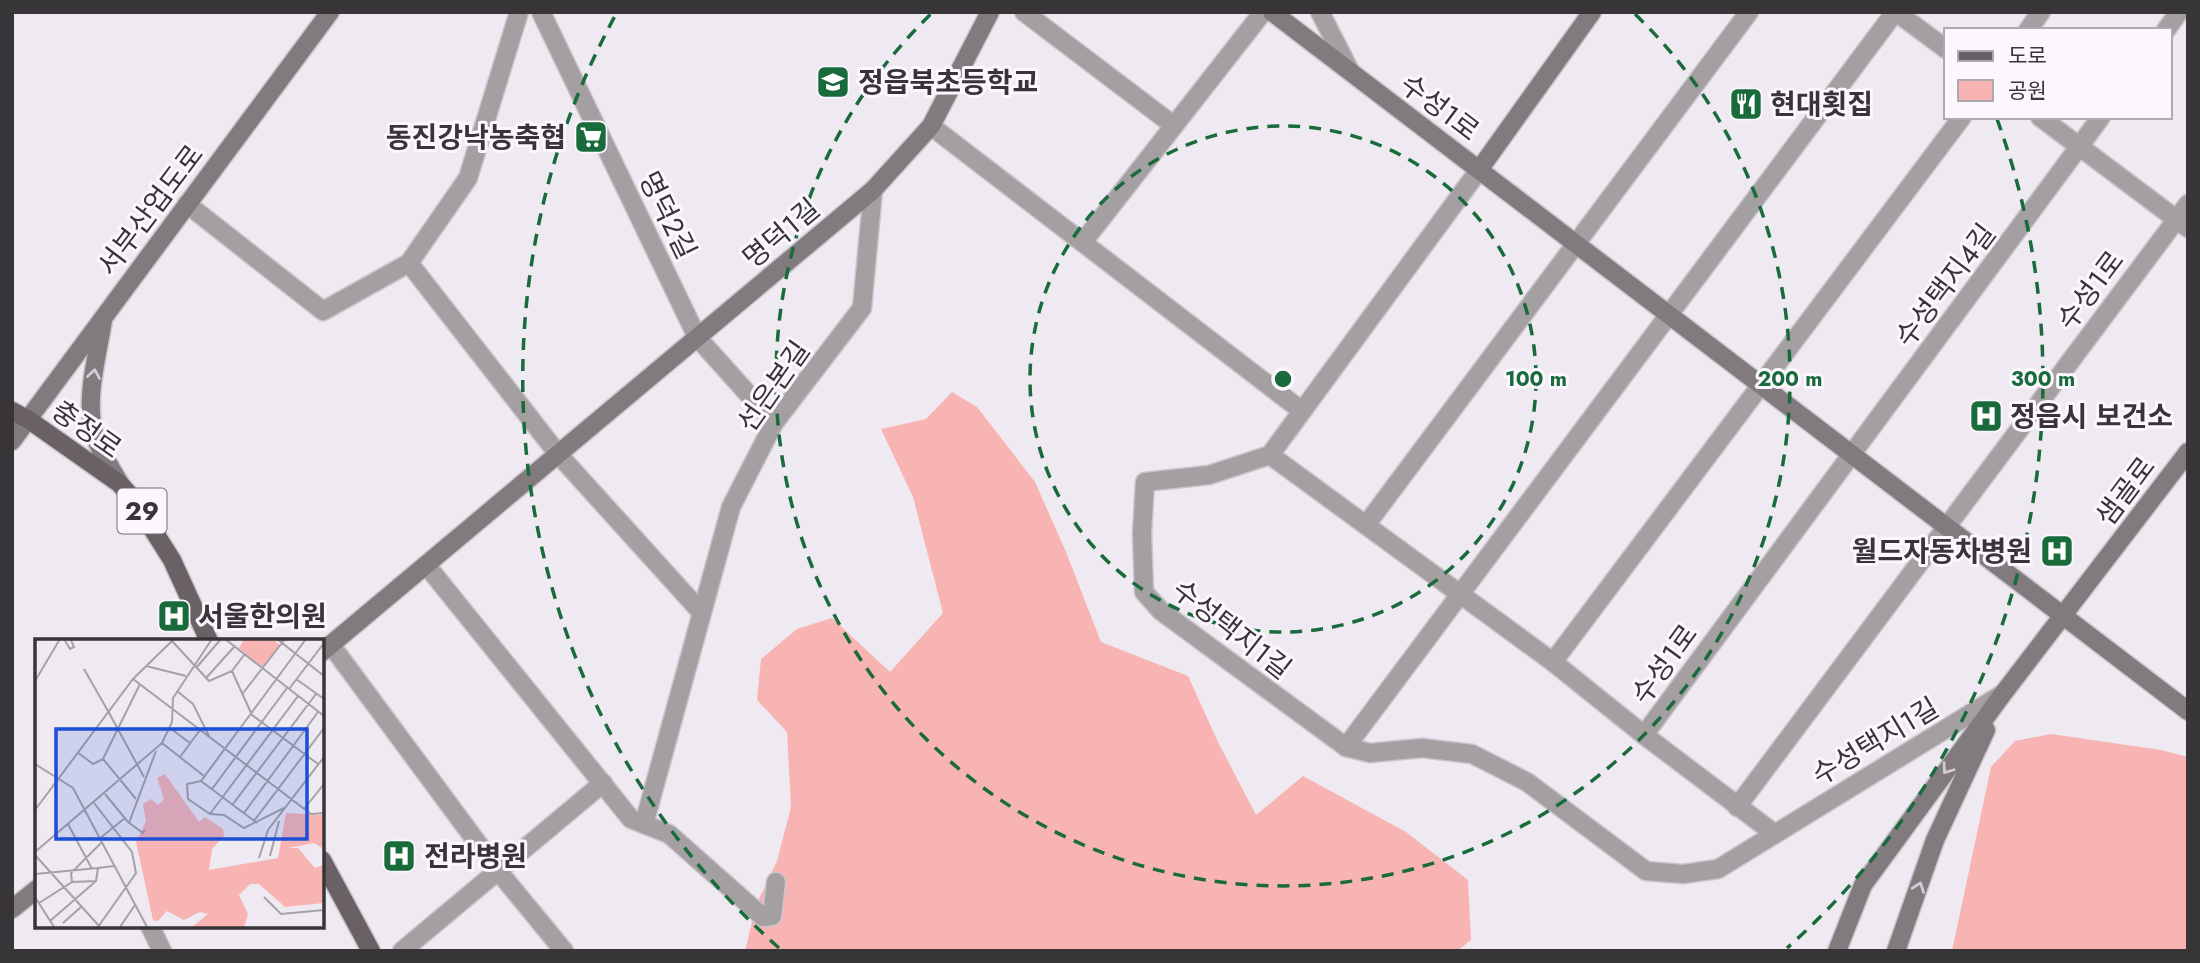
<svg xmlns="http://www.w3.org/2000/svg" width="2200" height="963" font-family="Jost,'Noto Sans KR',sans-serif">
<rect width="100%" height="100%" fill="#efe9f1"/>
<g fill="#f8b4b3">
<polygon points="952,392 977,407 1035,482 1066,552 1101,642 1188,676 1218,742 1256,815 1303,776 1406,832 1468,880 1471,940 1457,951 745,951 756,905 777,861 791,807 787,732 757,700 761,659 797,629 832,618 890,672 943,613 913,497 881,429 926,419"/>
<polygon points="2051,734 2161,750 2188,757 2188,951 1952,951 1991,767 2015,741"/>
</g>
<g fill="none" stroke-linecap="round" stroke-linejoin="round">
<defs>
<g id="street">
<polyline points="541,12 697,337 774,423"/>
<polyline points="1024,12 1173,125"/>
<polyline points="1320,12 1350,71"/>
<polyline points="1896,12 1946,49"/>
<polyline points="2028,30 2041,12"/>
<polyline points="2166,30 2179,12"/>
<polyline points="2040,117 2188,228"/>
<polyline points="931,126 1302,411"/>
<polyline points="1479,170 1270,455 1209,475 1145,482 1142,534 1144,592 1161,611 1346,747 1370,753 1422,748 1472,754 1527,782 1646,871 1683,874 1718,869 2001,695"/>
<polyline points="187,204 323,311 409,263 468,178 519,12"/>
<polyline points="1083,242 1263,12"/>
<polyline points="409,263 558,454 701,612"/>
<polyline points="1270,455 1553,662 1644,735 1775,834"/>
<polyline points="1366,525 1749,12"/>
<polyline points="427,566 631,819 669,834 763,917 772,916 776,882"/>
<polyline points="331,645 499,872 564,951"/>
<polyline points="1553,662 1962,117"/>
<polyline points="1644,735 2101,117"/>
<polyline points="1346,747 1895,12"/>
<polyline points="1737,807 2188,204"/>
<polyline points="644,824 731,507 774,423 862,308 873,190"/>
<polyline points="150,926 162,951"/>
<polyline points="402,951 603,783"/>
</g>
<g id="secondary">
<polyline points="1272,12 2188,711"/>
<polyline points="1479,170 1592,12"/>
<path d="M103,320c-5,33 -16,70 -11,104 3,21 18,42 28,60"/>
<polyline points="12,441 330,12"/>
<polyline points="322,652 873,190 931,126 990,12"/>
<polyline points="12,909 37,889"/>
<polyline points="1837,951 1863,885 2002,695 2188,452"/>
<polyline points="1896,951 1935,840 1986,730"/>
</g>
<g id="primary">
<polyline points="12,411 29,420 120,484 134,500 172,560 209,641"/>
<polyline points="322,860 371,951"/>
</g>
</defs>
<use href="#street" stroke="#cac5cc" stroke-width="21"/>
<use href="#secondary" stroke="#cac5cc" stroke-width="21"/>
<use href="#primary" stroke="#cac5cc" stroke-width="21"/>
<use href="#street" stroke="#a49fa1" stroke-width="18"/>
<use href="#secondary" stroke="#817b7e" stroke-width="18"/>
<use href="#primary" stroke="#696164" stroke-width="18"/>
</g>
<defs><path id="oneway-chevron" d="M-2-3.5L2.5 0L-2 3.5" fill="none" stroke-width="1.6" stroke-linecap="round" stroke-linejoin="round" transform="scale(1.75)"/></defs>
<g stroke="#d1cbd2">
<use href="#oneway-chevron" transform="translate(94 374) rotate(-81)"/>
<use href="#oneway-chevron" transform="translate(1947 769) rotate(126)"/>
<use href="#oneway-chevron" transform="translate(1919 887) rotate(-70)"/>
</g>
<g fill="none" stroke="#196b3c" stroke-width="3.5" stroke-dasharray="12 9">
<circle cx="1283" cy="379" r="253"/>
<path d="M1635 14A507 507 0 1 1 931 14"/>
<path d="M779 948A760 760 0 0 1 615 16M1997 119A760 760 0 0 1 1787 948"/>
</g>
<defs>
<symbol id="school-square" viewBox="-11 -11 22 22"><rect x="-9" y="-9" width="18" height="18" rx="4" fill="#196b3c" stroke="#fcf6ff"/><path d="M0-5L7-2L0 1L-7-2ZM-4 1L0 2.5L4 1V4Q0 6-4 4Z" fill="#fff"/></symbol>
<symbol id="restaurant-square" viewBox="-11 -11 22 22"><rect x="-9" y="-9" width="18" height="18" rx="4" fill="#196b3c" stroke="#fcf6ff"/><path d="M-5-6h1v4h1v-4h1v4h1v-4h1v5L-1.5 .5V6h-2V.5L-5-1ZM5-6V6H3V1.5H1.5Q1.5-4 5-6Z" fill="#fff"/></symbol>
<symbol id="supermarket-square" viewBox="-11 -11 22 22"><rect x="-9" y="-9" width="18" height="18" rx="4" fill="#196b3c" stroke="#fcf6ff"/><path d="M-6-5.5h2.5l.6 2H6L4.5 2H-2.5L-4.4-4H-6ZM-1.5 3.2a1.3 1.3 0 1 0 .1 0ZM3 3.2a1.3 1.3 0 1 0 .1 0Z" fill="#fff"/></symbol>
<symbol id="hospital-square" viewBox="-11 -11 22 22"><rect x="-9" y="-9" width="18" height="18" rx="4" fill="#196b3c" stroke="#fcf6ff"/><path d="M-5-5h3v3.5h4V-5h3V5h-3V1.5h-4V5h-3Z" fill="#fff"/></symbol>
</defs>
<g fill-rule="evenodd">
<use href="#school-square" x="814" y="63" width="38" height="38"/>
<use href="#restaurant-square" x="1727" y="85" width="38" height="38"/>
<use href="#supermarket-square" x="572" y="118" width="38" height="38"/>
<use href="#hospital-square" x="1967" y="397" width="38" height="38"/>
<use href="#hospital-square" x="2038" y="532" width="38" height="38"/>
<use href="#hospital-square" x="155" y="597" width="38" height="38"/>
<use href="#hospital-square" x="380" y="837" width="38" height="38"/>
</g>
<g text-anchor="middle" stroke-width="6" stroke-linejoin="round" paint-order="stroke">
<rect fill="#fcf6ff" stroke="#726f74" stroke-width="2" x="117.5" y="488.5" width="49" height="45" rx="5"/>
<g font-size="26" font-weight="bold" fill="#373538">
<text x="142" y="520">29</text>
</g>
<g font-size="28" font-weight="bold" fill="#373538" stroke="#fcf6ff" text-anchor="start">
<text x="858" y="92">정읍북초등학교</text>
<text x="1770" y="114">현대횟집</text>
<text x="566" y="147" text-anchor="end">동진강낙농축협</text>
<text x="2010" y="426">정읍시 보건소</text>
<text x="2032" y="561" text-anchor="end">월드자동차병원</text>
<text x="198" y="626">서울한의원</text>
<text x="424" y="866">전라병원</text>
</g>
<g font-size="28" fill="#373538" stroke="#fcf6ff">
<text transform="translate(1440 107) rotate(37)" y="10">수성1로</text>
<text transform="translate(150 210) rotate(-53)" y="10">서부산업도로</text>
<text transform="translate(668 215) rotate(64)" y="10">명덕2길</text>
<text transform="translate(781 233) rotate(-40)" y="10">명덕1길</text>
<text transform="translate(1945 285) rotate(-53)" y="10">수성택지4길</text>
<text transform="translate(2090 290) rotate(-53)" y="10">수성1로</text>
<text transform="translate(773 386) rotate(-55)" y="10">선은본길</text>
<text transform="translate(87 429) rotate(35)" y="10">충정로</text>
<text transform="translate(2125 491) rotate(-53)" y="10">샘골로</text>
<text transform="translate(1232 629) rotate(38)" y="10">수성택지1길</text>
<text transform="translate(1664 664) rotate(-54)" y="10">수성1로</text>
<text transform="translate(1875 741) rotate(-31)" y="10">수성택지1길</text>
</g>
</g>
<g transform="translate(35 639)">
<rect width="289" height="289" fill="#efe9f1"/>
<path d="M209,0h29l7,6 -18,22 -23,-19zM130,135l34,48 6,-5 18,12 1,7 -12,13 -3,21 69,-12 8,-45 38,2v34l-10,-6 -26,5h10l17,20 8,-3 1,-13v51l-39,4 -26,-23h-9l-11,11 9,19 -4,13h-52l16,-13 -8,-2 -16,8 -17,-9 -9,10 -5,-1 -17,-78 10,-21 -3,-17 8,-5 7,6 6,-6 -7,-21z" fill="#f8b4b3"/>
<path fill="none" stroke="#a5a1a7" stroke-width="2" d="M29,0l6,10 4,-2 -3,-7M190,0l99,77M242,0l47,37M137,2l37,40 23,-10 12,-16M111,27l40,10M161,29l25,-29M49,30l24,42M197,32l20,44 66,49M171,39l28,-31M98,40l178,135 13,-1M261,40l28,20M0,42l25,-42M254,50l35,-46M142,52l16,13 16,32M208,54l42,-54M73,72l36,66M135,89l20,15M127,104l42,33M42,113l16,12 10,-5 37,-75M145,118l20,-27M68,120l33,40M0,125l38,24 74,139M166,142l56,42M177,150l75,-101M70,155l23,28 15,11 2,-3M59,164l38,49 4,21 -38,54M198,165l83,-110M249,169l-40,20 -20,-13 -14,-1 -22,-15 -1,-15 14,-3 105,-142M269,170l20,-25M0,171l98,-131 41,-40M209,174l74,-101M175,175l88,-118M219,182l70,-93M94,184l27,-72M33,185l24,45M64,200l26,-21M0,213l127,-109 10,-21 1,-24 39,-59M0,216l65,72M235,217l9,-35M224,219l9,-28 56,-73M0,235l63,-6M37,243l24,-1 2,-13 16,-2M0,258l19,30M229,258l17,17 43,-4M4,264l33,-21 -1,-9 30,-30M15,282l46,-40M28,284l18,-16M85,288l15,-22"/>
<path fill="#1d4ed8" fill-opacity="0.15" stroke="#1d4ed8" stroke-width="3.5" d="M21,90h251v110h-251z"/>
<rect width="289" height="289" fill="none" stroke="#373538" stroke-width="3.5"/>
</g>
<circle cx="1283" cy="379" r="10" fill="#196b3c" stroke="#fcf6ff" stroke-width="3.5"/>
<g font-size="21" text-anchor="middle" font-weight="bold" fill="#196b3c" stroke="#fcf6ff" stroke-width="6" stroke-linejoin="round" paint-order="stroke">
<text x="1536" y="386">100 m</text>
<text x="1790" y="386">200 m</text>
<text x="2043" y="386">300 m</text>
</g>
<rect width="2200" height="963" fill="none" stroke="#373538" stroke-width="28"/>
<rect x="1944" y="28" width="228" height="91" fill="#fcf6ff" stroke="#ada9af" stroke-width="2"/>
<rect x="1958" y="51" width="35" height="10" fill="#696164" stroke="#ada9af" stroke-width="2"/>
<text x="2008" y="63" font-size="21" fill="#373538">도로</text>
<rect x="1958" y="80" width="35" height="21" fill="#f8b4b3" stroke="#ada9af" stroke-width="2"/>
<text x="2008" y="98" font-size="21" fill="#373538">공원</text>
</svg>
